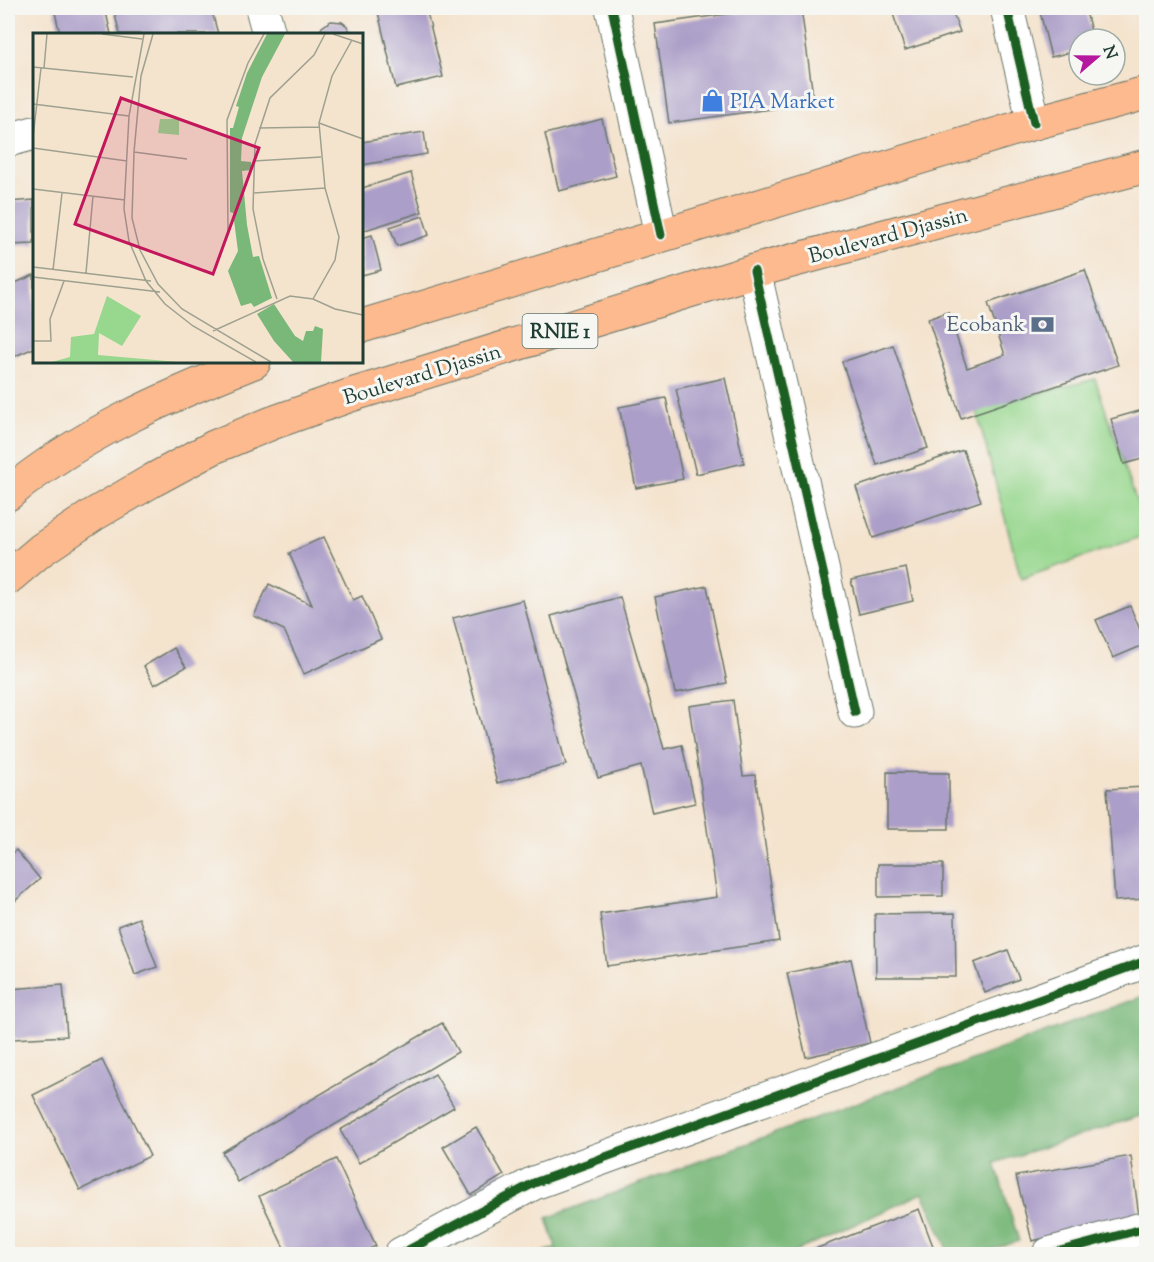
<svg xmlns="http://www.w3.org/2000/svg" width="1154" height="1262" font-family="'Sorts Mill Goudy',serif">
<rect width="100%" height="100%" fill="#f6f6f2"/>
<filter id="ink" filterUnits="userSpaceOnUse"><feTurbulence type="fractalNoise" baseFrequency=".0167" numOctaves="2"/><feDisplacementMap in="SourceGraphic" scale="12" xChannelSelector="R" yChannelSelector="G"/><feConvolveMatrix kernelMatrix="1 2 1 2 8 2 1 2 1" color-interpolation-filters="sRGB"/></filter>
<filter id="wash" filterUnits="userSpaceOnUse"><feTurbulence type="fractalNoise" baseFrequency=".008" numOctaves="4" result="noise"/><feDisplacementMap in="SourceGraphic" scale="24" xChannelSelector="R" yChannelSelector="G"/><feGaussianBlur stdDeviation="1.35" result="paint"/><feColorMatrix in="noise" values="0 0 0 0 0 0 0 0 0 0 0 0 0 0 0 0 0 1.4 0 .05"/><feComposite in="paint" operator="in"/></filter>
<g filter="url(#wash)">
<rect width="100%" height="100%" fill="#f4e3cd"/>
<polygon fill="#97d78e" stroke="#5b8a61" stroke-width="1.5" points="1095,379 1146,529 1146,535 1021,579 976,409"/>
<polygon fill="#79b879" stroke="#4c7a56" stroke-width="1.5" points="1146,995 1146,1114 995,1163 1019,1241 977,1254 950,1254 923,1193 790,1254 540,1254 556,1247 547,1218"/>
<g id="blocks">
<g fill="#ab9ec8">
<polygon points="54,8 105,8 111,34 60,34"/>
<polygon points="113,8 192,8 193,11 211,8 218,34 120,34"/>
<polygon points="377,8 426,8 443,77 396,88"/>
<polygon points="771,8 801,8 814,103 669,123 655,24"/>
<polygon points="891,8 951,8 960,32 905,50"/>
<polygon points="1039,8 1085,8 1093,39 1079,39 1079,50 1051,57"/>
<polygon points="331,21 342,22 347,26 351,34 319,34 322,27"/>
<polygon points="602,119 616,176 559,191 545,134"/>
<polygon points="424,132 427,154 362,165 362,142"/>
<polygon points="411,173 422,212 362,231 362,188"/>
<polygon points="34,200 34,244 8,245 8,202"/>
<polygon points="423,216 429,235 397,246 390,227"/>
<polygon points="372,235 381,270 362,275 362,238"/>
<polygon points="1085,270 1118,365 961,418 928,319 948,312 967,368 1005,355 988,303"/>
<polygon points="34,275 34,348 8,359 8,286"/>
<polygon points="893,345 928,448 877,465 842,362"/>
<polygon points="725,378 744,463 696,474 676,389"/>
<polygon points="666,398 683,479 636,488 619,407"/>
<polygon points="1146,409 1146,458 1124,464 1111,419"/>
<polygon points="963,450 981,501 873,538 856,487"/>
<polygon points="324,537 353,600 362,596 381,639 304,674 284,630 254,616 269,584 312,605 289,553"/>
<polygon points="906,568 913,601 859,614 851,580"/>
<polygon points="707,586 727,683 675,693 655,597"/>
<polygon points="620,597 664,749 682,745 695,803 652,813 641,766 598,778 551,616"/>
<polygon points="523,600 566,765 497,783 453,618"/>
<polygon points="1130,606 1146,644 1113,658 1096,620"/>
<polygon points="174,648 186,667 154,685 144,666"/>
<polygon points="733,700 743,776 755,775 779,941 607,966 600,914 717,897 689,706"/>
<polygon points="887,772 949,773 949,829 887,829"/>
<polygon points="1146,787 1146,899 1115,901 1107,789"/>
<polygon points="16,850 40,879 8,907 8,857"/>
<polygon points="878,864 943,864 943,896 878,897"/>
<polygon points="955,913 956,977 876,977 875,914"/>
<polygon points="139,918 157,967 135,975 118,926"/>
<polygon points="1008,950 1019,979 985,993 974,963"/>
<polygon points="851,959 870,1043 806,1057 787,973"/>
<polygon points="63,985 67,1036 13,1039 9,989"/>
<polygon points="442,1023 458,1052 238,1182 222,1152"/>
<polygon points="102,1060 150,1156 80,1190 33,1095"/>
<polygon points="435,1074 454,1107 359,1163 340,1130"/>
<polygon points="476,1127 504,1175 471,1195 443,1147"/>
<polygon points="1131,1156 1139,1217 1032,1241 1016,1176"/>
<polygon points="336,1159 376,1246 359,1254 287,1254 259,1196"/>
<polygon points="919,1209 936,1254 802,1254"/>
</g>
</g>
</g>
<g filter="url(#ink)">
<use href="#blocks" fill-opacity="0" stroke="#6a776a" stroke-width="1.5"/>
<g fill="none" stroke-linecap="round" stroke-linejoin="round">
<defs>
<g id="street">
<polyline points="262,8 269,34"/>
<polyline points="612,8 661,235"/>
<polyline points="1007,8 1034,123"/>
<polyline points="8,140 34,133"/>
<polyline points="754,271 855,712"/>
<polyline points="401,1254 534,1183 1146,961"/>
<polyline points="1049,1254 1146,1228"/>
</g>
<g id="highway">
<polyline points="362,326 1034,123 1146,93"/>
<path d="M8,494c72,-60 160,-98 246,-132"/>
<polyline points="8,578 41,550 93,515 153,480 214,447 272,423 351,395 754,271 1146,166"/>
</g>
</defs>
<use href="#street" stroke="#6a776a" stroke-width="35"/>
<use href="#highway" stroke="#6a776a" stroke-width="35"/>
<use href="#street" stroke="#fff" stroke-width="33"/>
<use href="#highway" stroke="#fcba8e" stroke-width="33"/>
<defs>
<g id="cycleway">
<polyline points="612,8 661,235"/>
<polyline points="1007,8 1034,123"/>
<polyline points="754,271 855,712"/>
<polyline points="401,1254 534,1183 1146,961"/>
<polyline points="1049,1254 1146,1228"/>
</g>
</defs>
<use href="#cycleway" stroke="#f6f6f2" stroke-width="13"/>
<use href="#cycleway" stroke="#1b5e20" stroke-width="9"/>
</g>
</g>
<defs>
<symbol id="shop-bare" viewBox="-9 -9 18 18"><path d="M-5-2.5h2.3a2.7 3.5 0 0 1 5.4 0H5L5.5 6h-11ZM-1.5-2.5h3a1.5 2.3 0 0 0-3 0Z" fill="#3f7fe0" stroke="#f6f6f2" stroke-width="2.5" paint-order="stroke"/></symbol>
<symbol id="bank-bare" viewBox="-9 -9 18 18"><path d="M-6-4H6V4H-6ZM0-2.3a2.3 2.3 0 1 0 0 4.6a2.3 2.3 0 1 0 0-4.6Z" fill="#5c6f8a" stroke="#f6f6f2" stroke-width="2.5" paint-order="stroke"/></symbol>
</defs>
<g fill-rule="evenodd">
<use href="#shop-bare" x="696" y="84" width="33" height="33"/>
<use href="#bank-bare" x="1026" y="308" width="33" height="33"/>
</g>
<g text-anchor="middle" stroke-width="6" stroke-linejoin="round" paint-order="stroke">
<rect fill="#f6f6f2" stroke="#60746d" stroke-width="1.5" x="522.5" y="314" width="75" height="34" rx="4.5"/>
<g font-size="20" font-weight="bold" fill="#1f3d34">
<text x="560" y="338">RNIE 1</text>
</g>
<g font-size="21" fill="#366cbe" stroke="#f6f6f2" text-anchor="start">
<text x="730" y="108">PIA Market</text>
</g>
<g font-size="21" fill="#1f3d34" stroke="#f6f6f2">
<text transform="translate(888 235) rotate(-15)" y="7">Boulevard Djassin</text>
<text transform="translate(422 374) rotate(-17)" y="7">Boulevard Djassin</text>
</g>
<g font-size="21" fill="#4e5e75" stroke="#f6f6f2" text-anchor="end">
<text x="1025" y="331">Ecobank</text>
</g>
</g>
<g transform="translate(33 33)">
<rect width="330" height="330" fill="#f4e3cd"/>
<path d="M127,86h19v16l-21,-2zM74,263l34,20 -19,30 -23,-13 -1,22 80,7h-126l18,-5 1,-20 23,-3z" fill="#97d78e"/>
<path d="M234,1h18l-23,43 -20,61 -1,23 10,1v8l-9,1 5,54 6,32 6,-1 13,42 -18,9 -3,-4 -10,3 -13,-35 10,-20 -5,-38 -3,-1v-84h3l6,-21 -3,-1 11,-33zM241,271l21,32 8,5 3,-10h7l2,-5 8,3 -2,33h-28l-19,-21 -17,-27z" fill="#79b879"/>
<path fill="none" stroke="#9fa190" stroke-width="1.5" d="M69,1l40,5M111,1l-15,82 -5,93 5,32 17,40 19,23 28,22 63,36M120,1l-12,42 -7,76 -2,66 8,32 18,34 24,25 89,53M300,1l30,10M0,34l100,10M11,35l3,-34M0,71l96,12M286,90l44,16M226,95l60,-1M0,104l8,-69M0,115l94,13M101,119l53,7M220,128l68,-4M0,156l92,11M220,160l72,-5M195,198l-1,-111 21,-57 16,-29M0,234l118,14M20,237l9,-77M53,240l7,-77M0,244l127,15M244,266l-14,-40 -10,-50 2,-65 15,-46 44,-43 11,-21M280,266l22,-39 4,-23 -14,-49 -6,-65 13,-47 20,-36M180,298l77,-35 23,3 22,10 28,6M0,308h18l-1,-22 14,-38"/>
<path fill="#c2185b" fill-opacity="0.15" stroke="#c2185b" stroke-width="3" d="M88,65l138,50 -46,126 -138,-50z"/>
<rect width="330" height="330" fill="none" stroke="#1f3d34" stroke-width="3"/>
</g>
<rect width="1154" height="1262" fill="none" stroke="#f6f6f2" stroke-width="30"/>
<g transform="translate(1097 57) rotate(70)"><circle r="28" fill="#f6f6f2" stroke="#a0aca6" stroke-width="1.5"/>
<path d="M0-4.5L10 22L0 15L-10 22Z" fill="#b5179e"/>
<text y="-9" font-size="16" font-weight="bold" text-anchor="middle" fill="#1f3d34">N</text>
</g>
</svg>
